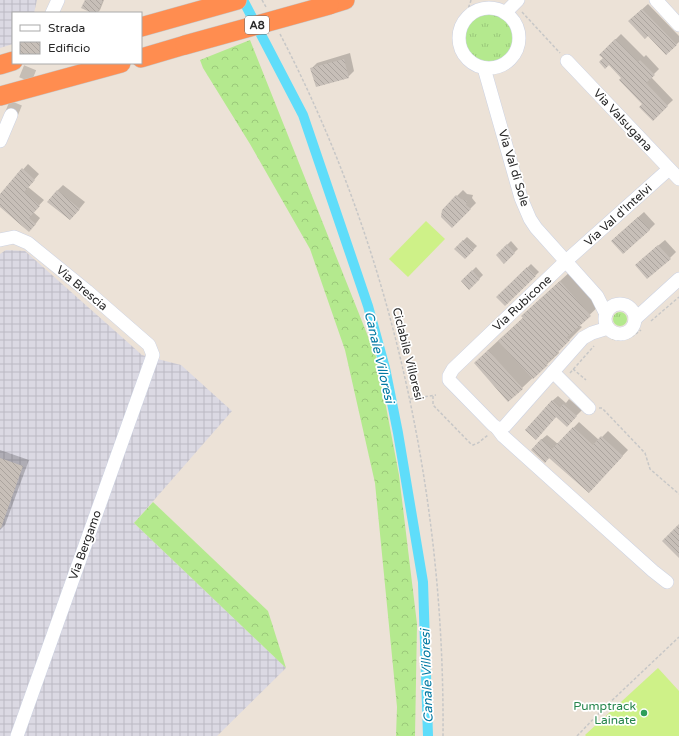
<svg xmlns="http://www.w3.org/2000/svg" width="679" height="736" font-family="'Varela Round',sans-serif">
<defs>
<pattern id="industrial-grid" width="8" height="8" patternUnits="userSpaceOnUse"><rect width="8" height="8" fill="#dbd9e3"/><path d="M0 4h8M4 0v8" fill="none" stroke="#bcbac3"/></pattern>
<pattern id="grass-tufts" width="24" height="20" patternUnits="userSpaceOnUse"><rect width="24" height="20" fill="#b4e98e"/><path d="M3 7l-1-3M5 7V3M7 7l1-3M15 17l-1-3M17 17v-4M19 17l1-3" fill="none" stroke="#9bc87a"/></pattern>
<pattern id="forest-crowns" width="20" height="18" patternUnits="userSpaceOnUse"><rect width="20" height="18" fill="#b4e98e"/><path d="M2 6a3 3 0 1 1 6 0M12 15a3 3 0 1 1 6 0" fill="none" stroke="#9bc87a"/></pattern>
<pattern id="building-back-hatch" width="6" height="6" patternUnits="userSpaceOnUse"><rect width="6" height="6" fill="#c7bfb8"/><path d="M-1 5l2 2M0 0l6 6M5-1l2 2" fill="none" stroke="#aba49e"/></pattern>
</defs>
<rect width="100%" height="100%" fill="#ece2d7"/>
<g fill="url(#industrial-grid)">
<polygon points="0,0 37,0 34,13 13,13 13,44 0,48"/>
<polygon points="6,250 25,251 142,355 181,365 232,411 134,523 286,668 217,736 0,736 0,254"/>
</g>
<g fill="url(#grass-tufts)">
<circle cx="489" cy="38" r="26"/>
<circle cx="620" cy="319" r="7"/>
</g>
<g fill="url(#forest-crowns)">
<polygon points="250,40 377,359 399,475 417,624 415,736 396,736 397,707 375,483 345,350 310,249 250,144 203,68 200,60"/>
<polygon points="153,502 268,611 286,668 134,523"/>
</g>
<g fill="#cef188">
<polygon points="426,221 445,239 408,277 389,259"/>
<polygon points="658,668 679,691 679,736 586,736 585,735"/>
</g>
<g fill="#0003">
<polygon points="86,0 104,0 100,10 97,13 94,13"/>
<polygon points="648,4 679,36 679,42 666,54 648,35 629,21"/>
<polygon points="621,34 644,57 646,55 659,69 651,77 673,100 653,119 643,104 622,78 600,55"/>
<polygon points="350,53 354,71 348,77 311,69 317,63"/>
<polygon points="28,164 39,174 28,187 44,200 33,212 40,218 34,226 0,206 0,196"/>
<polygon points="63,185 85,202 76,213 57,191"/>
<polygon points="463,190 467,194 473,195 472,198 476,203 452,227 443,210"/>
<polygon points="644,212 655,224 649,230 618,235"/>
<polygon points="467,237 477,246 465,258 455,249"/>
<polygon points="665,240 676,252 670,258 642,259"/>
<polygon points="511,241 518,249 504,262 497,255"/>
<polygon points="531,264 539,272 505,305 498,297"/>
<polygon points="476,267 483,275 469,289 462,281"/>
<polygon points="572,270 602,303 579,325 582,327 558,351 559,353 522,388 487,351 524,317 535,304"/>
<polygon points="558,396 566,403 569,399 582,410 567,425 552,401"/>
<polygon points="579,422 599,440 608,431 628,450 594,486 541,440 547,435 558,444"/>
<polygon points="0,450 29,460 5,525 0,530"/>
</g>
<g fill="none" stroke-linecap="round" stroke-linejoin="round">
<polyline stroke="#5fddfa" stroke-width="10" points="243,0 303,115 368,306 385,368 398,433 423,582 428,736"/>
</g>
<g fill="url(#building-back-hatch)">
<polygon points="85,0 103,0 97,13 92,13 81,8"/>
<polygon points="642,9 677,45 666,55 648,36 645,39 628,21"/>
<polygon points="615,39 638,62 640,60 655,75 646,83 668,106 653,121 639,107 642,104 619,80 621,78 609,65 605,69 599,62 603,58 599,55"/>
<polygon points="344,59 349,78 316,87 310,68"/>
<polygon points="22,168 35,180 24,192 40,206 29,218 36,224 29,232 0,207 0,194"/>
<polygon points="57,190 80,209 70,220 47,202"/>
<polygon points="456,195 461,199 467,201 466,205 471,209 452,228 441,217 442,210"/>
<polygon points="638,217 650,230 623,254 611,241"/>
<polygon points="463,240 474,250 465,259 454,249"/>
<polygon points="507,244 515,253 504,264 496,255"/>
<polygon points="658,245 671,259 647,279 635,265"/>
<polygon points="527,267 536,276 505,306 496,297"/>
<polygon points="472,270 480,279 469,290 461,281"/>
<polygon points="560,281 591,316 567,337 570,340 546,364 548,365 533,379 498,341 523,318 521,316"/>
<polygon points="488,350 523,389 508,402 474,363"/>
<polygon points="552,400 560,408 563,404 577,416 567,427 556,417 536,440 525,430"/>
<polygon points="573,427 593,445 601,436 623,456 589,493 549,458 545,463 531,450 541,439 552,449"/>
<polygon points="0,458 23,466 1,528 0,528"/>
<polygon points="679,524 679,558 662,541"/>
</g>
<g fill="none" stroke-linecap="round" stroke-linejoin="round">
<polyline stroke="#c5bdb4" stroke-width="13" stroke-dasharray="13 6" stroke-linecap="butt" points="11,115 32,63"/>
<defs>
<g id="minor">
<polyline points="656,0 679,25"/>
<circle cx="489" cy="38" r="30"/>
<polyline points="52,13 58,0"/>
<polyline points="505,13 518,0"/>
<polyline points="567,61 679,179"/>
<polyline points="484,68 521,198 530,219 536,228 597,296 606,314"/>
<polyline points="0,141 11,115"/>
<polyline points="0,240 14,237 28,243 87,291 149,345 153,355 17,736"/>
<circle cx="620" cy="319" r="15"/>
<polyline points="635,319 679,279"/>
<path d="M608,328l-16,5 -9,5 -78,88c-5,4 -8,2 -12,-1l-44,-45v-4l4,-7 113,-108 103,-92"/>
<polyline points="553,372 589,408"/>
<polyline points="497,428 503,436 653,571 667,582"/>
</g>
<g id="highway">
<polyline points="329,5 345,0"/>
<polyline points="141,27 237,0"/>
<polyline points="141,58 185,45"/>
<polyline points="0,65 13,61"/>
<polyline points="0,96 121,63"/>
</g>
</defs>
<use href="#minor" stroke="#cdd3e3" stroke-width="14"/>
<use href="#highway" stroke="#c7c7c7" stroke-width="20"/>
<g stroke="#c7c7c7" stroke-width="1.5" stroke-dasharray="3 2" stroke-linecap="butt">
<polyline points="262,0 266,7"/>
<path d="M471,0c-2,9 -8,17 -12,25 -8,17 0,33 13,44"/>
<polyline points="522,12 560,53"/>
<path d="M280,34c112,215 165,460 163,702"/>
<polyline points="651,321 679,297"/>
<path d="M612,339c12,3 20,-2 29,-9"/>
<polyline points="573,369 586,380"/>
<polyline points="570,373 594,346"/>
<polyline points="433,396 433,405 471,444 473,445 478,443 488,435"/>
<polyline points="410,399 436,395"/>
<polyline points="599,408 602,408 645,453 650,469 679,494"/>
<polyline points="577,736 604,708 679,637"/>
</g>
<use href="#minor" stroke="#fff" stroke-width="13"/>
<use href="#highway" stroke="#ff8d50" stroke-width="19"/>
<defs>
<polyline id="highway-bridge" points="185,45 329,5"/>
</defs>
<use href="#highway-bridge" stroke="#c7c7c7" stroke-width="20" stroke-linecap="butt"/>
<use href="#highway-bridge" stroke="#ff8d50" stroke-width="19"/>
</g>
<circle fill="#2e9e5b" stroke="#fff" stroke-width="1.5" cx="644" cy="713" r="4"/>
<g text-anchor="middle" stroke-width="3.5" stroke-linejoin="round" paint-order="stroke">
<rect fill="#fff" stroke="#686868" stroke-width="1" x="245" y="16" width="24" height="18" rx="3"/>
<g font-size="11" font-weight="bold" fill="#282828">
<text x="257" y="29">A8</text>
</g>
<g font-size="12" fill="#282828" stroke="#fff">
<text transform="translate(623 120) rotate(47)" y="4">Via Valsugana</text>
<text transform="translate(514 168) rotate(73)" y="4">Via Val di Sole</text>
<text transform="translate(618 215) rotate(-42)" y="4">Via Val d'Intelvi</text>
<text transform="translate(82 288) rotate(40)" y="4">Via Brescia</text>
<text transform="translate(522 303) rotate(-43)" y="4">Via Rubicone</text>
<text transform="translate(408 354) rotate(76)" y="4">Ciclabile Villoresi</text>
<text transform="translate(85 545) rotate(-70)" y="4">Via Bergamo</text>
</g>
<g font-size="12" fill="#27864d" stroke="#fff" text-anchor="end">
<text x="636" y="710">Pumptrack<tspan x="636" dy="14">Lainate</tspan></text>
</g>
<g font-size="13" font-style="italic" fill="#0179a3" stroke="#fff">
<text transform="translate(380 357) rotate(77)" y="5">Canale Villoresi</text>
<text transform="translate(426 676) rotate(-92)" y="5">Canale Villoresi</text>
</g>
</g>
<rect x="12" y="12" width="130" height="52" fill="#ffffff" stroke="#a9a9a9"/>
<rect x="20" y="25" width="20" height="6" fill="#ffffff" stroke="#a9a9a9"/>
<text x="48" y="32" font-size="12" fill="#282828">Strada</text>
<rect x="20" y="42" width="20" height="12" fill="url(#building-back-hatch)" stroke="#a9a9a9"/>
<text x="48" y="52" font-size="12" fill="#282828">Edificio</text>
</svg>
